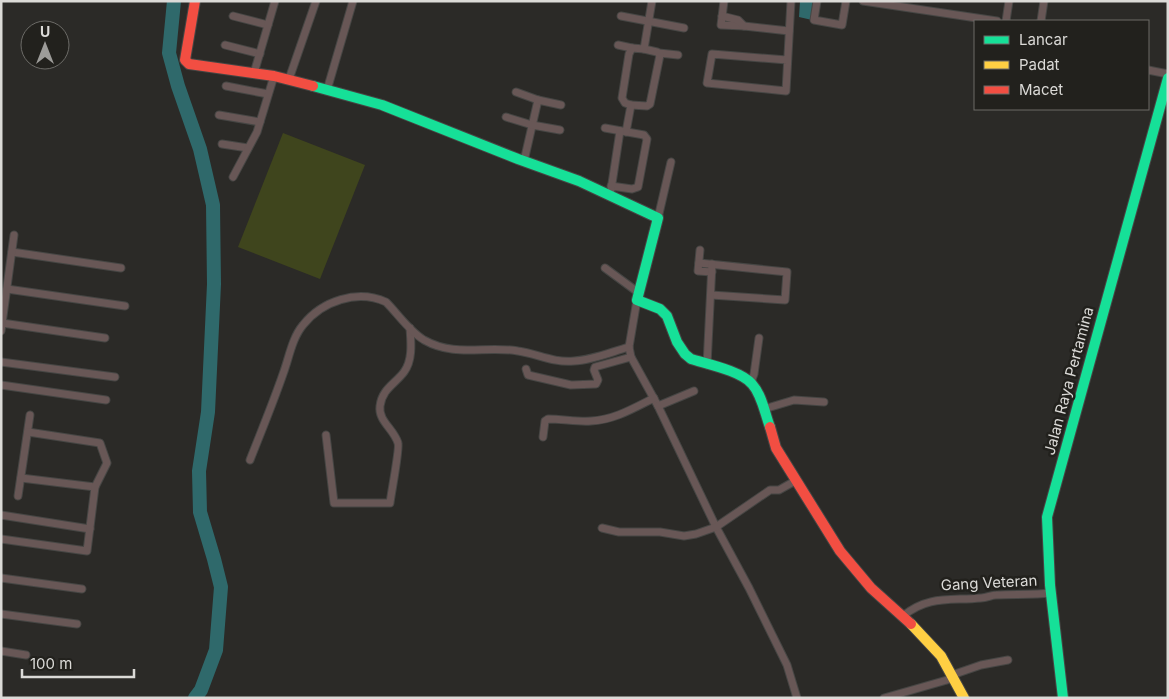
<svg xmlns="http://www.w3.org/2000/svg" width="1169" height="699" font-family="Inter,sans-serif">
<rect width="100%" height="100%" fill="#2b2a27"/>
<polygon fill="#3f451d" points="283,133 365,165 320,279 238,247"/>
<polygon fill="#2f696b" points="800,1 814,1 812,20 799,17"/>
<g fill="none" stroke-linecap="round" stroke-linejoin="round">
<polyline stroke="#2f696b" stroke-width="14" points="174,1 169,53 178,86 200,149 213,205 214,284 208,412 199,471 200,512 214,559 221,587 216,650 201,690 195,698"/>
<defs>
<g id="street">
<polyline points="724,1 721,25 744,26"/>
<polyline points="817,1 814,20 842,25 846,1"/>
<polyline points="863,1 997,21"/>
<polyline points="233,16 268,25"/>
<polyline points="621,16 684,28"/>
<polyline points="722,16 738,20 744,26 789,31"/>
<polyline points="1006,21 1009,1"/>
<polyline points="1041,21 1044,1"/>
<polyline points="225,45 260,54"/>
<polyline points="618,45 632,48"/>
<polyline points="659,53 678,55"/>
<polyline points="787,60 712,54 707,83 786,91 791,1"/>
<polyline points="1148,70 1168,74"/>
<polyline points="254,73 275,1"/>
<polyline points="289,79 316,1"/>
<polyline points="226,86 268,94"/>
<polyline points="327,90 353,1"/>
<polyline points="516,92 538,100 524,161"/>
<polyline points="538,100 561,105"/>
<polyline points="631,105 647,106 650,104 660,55 657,52 644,49"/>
<polyline points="219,115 260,122"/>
<polyline points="506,117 532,125 560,130"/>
<polyline points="605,128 644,135 647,139 638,187 632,189 611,186"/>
<polyline points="626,132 631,105 625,103 622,98 629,54 632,48 644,49 652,1"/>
<polyline points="222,144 248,148"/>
<polyline points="233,177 257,132 274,76"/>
<polyline points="611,190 620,131"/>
<polyline points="658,218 671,162"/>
<polyline points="700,250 698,271 712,272"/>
<polyline points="12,252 121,268"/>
<polyline points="699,263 787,272 785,300 711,295"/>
<polyline points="605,268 639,293"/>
<polyline points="7,289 125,306"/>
<polyline points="637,300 629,347 631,357 658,406 716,527 749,588 787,665 797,698"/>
<polyline points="2,323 105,338"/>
<polyline points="1,331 14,235"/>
<polyline points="1,362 115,377"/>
<polyline points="707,365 712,264"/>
<polyline points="526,369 528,375 571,385 596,384 598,380 594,370 595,367 631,357"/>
<polyline points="751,382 754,374 759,338"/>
<polyline points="1,385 106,400"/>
<polyline points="658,406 694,391"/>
<polyline points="764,409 794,400 824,402"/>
<path d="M326,435l8,68h56c1,-9 10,-55 8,-60 -4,-14 -20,-22 -18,-37 2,-17 15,-22 24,-34 9,-12 7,-30 6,-44"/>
<path d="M543,437l2,-16 3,-2c15,0 29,3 43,2 23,-1 43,-13 63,-23"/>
<path d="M250,460c11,-28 23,-57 33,-86 6,-16 9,-36 20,-49 19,-24 54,-36 83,-23 12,12 23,29 38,38 32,18 61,5 94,11 20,3 35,12 56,10 19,-1 37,-9 55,-14"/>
<polyline points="21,478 95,487"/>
<polyline points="18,496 30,415"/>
<polyline points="1,515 90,529"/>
<polyline points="602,528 619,532 660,532 684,536 696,534 716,527 770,490 779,490 795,481"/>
<polyline points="1,539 87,551 95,487 107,463 100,443 28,432"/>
<polyline points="1,578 82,589"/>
<polyline points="1,614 77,624"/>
<path d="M903,616c25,-21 48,-15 78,-18 6,0 10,-3 15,-3 18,-1 37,0 55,-2"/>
<polyline points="1,651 26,655"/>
<polyline points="952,675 981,665 1008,660"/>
<polyline points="884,698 954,678"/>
</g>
<g id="fast">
<path d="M313,86l69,19 136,54 61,22 79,37 -21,82 23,9 7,7 10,26 8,12 6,5c16,5 50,12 61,25 10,11 13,30 18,43"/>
<polyline points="1063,698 1050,585 1047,517 1168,78"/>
</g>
<polyline id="slow" points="911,624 941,656 964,698"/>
<g id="jam">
<polyline points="195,1 185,60 189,64 274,76 313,86"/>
<polyline points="770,427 776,448 840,551 871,588 911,624"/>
</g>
</defs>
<use href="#street" stroke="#464644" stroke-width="9"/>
<use href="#fast" stroke="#464644" stroke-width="12"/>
<use href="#slow" stroke="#464644" stroke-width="12"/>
<use href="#jam" stroke="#464644" stroke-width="12"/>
<use href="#street" stroke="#685756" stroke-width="7"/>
<use href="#fast" stroke="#16e098" stroke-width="10"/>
<use href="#slow" stroke="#ffcf43" stroke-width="10"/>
<use href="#jam" stroke="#f24e42" stroke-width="10"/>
</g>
<g text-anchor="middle" stroke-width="5" stroke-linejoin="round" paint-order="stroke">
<g font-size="15" fill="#dbdad7" stroke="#22211d">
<text transform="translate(1069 381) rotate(-75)" y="5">Jalan Raya Pertamina</text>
<text transform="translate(989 583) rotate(-3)" y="5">Gang Veteran</text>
</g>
</g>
<rect width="1169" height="699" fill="none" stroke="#dbdad7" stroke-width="5"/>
<rect x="974" y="20" width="175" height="90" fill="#22211d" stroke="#6c6b67"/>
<rect x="984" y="36" width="25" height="8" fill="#16e098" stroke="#6c6b67"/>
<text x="1019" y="45" font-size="15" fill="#dbdad7">Lancar</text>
<rect x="984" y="61" width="25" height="8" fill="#ffcf43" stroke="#6c6b67"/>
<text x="1019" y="70" font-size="15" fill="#dbdad7">Padat</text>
<rect x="984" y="86" width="25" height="8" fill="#f24e42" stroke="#6c6b67"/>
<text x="1019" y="95" font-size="15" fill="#dbdad7">Macet</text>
<g transform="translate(45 45)"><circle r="24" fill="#22211d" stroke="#6c6b67"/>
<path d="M0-4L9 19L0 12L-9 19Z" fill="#9d9c99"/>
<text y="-8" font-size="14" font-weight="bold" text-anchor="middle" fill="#dbdad7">U</text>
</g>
<path d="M22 669v8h112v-8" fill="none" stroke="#dbdad7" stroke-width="2.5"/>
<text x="30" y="669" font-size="15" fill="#dbdad7" stroke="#22211d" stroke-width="4" paint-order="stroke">100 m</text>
</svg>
